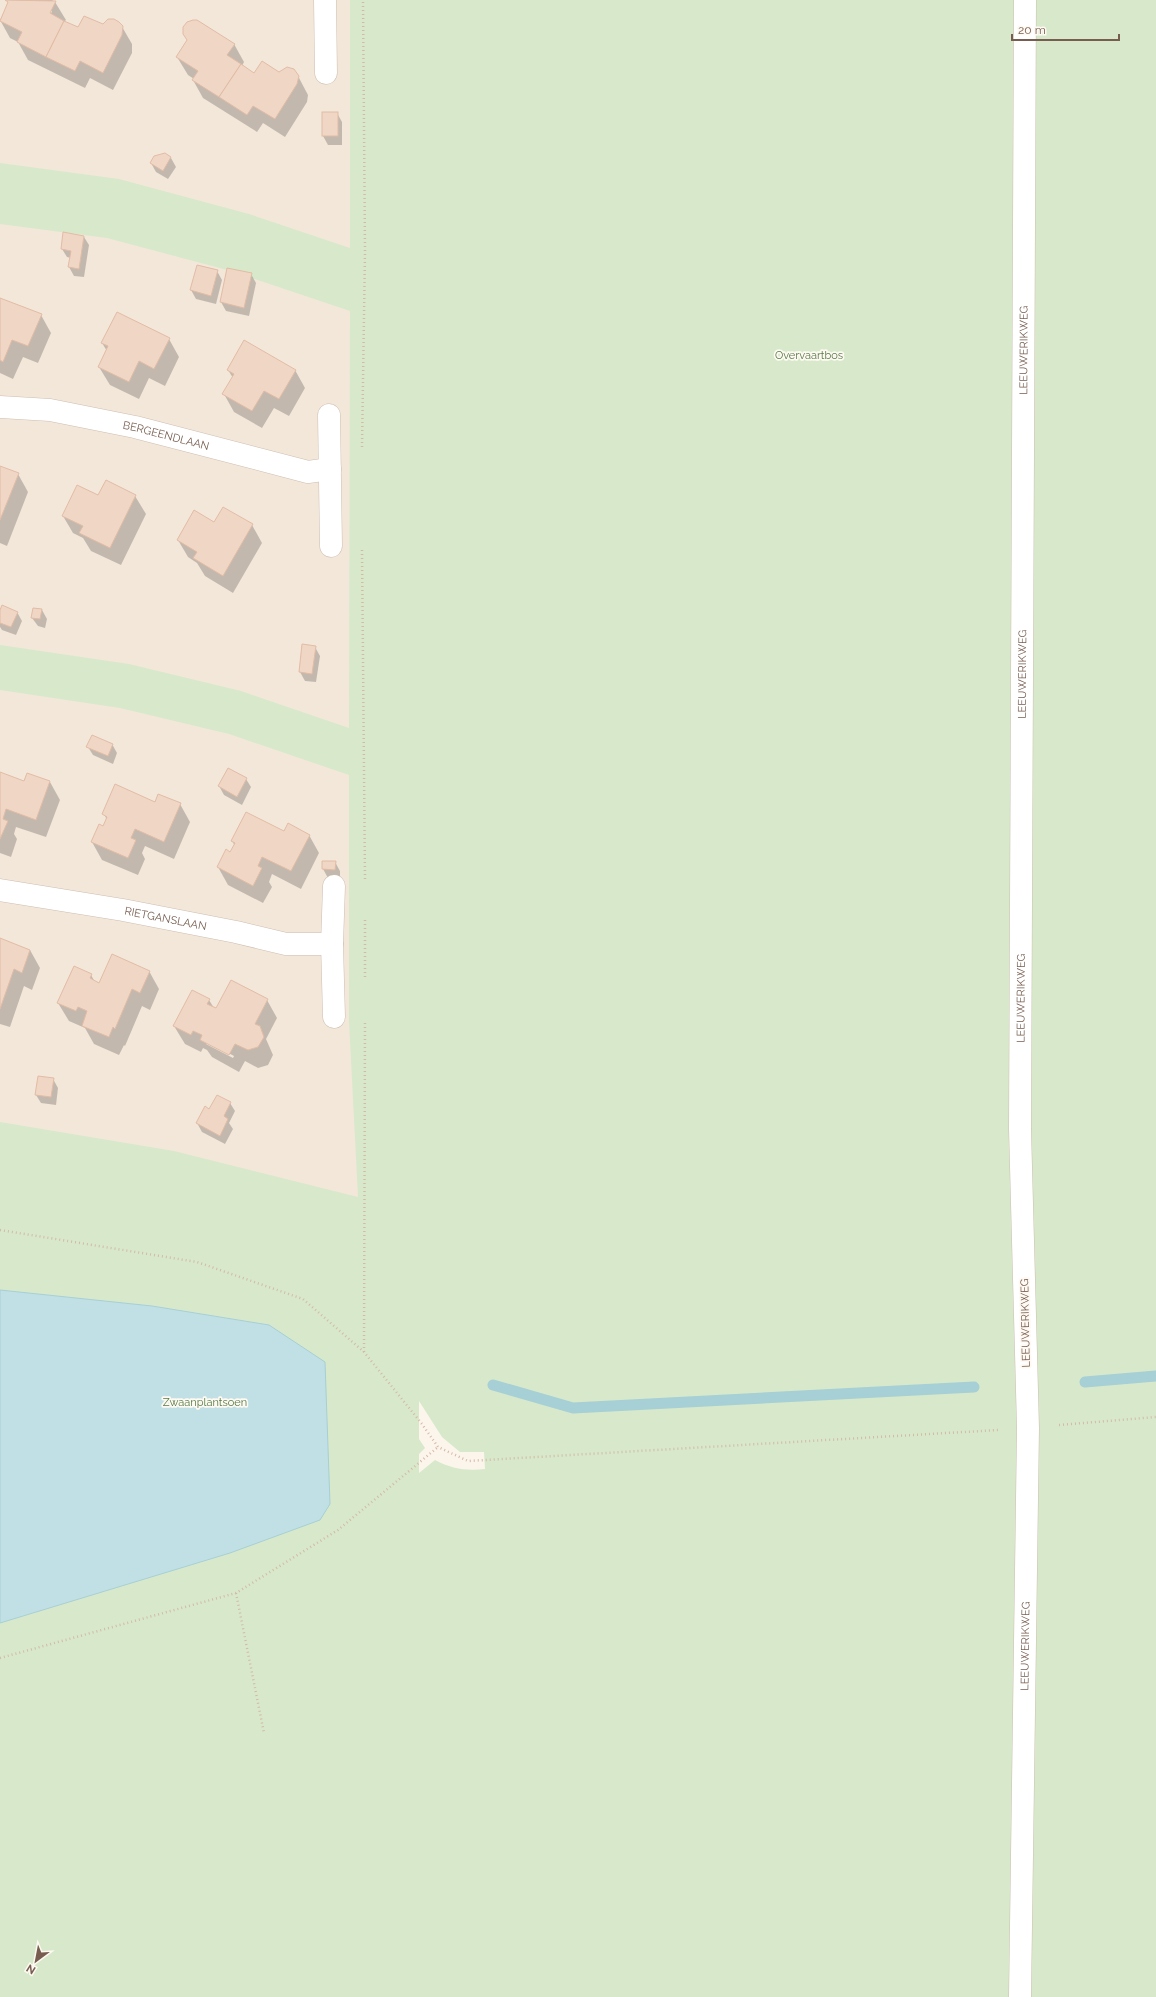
<svg xmlns="http://www.w3.org/2000/svg" width="1156" height="1997" font-family="Raleway,sans-serif">
<rect width="100%" height="100%" fill="#fcf5eb"/>
<polygon fill="#f3e7da" points="0,0 378,0 377,1581 0,1729"/>
<path fill="#d7e9ca" fill-rule="evenodd" d="M350,0h806v1997h-1156v-875l174,29 184,46 -9,-176v-246l-120,-41 -109,-26 -120,-18v-45l129,19 112,27 108,37 1,-417 -119,-40 -124,-33 -107,-14v-61l119,16 130,35 101,34zM419,1401l23,36 18,15h24l1,17c-19,2 -33,0 -50,-9l-16,13v-19l6,-6 -6,-9z"/>
<polygon fill="#c0e0e5" stroke="#a7cfd6" points="0,1290 152,1306 269,1325 325,1362 330,1504 320,1520 230,1553 0,1623"/>
<g fill="#0003" fill-rule="evenodd">
<path d="M7,0h45l3,2 11,18 -2,2 15,7 42,-4 11,19v9l-19,37 -23,-12 -5,10 -57,-28 -10,-18 -8,-4 -10,-18 9,-17zM50,11h2l-3,7z"/>
<polygon points="234,44 244,62 242,66 254,74 279,73 298,76 308,95 307,102 285,137 263,123 257,132 203,98 193,80 194,79 188,75 177,57"/>
<polygon points="337,113 342,122 342,145 328,145 323,136"/>
<polygon points="165,154 171,158 176,167 168,179 156,172 151,163"/>
<polygon points="84,237 89,245 84,277 74,276 69,267 71,258 67,257 62,249"/>
<polygon points="228,269 251,274 256,283 249,316 226,311 221,302"/>
<polygon points="217,271 222,280 216,304 196,299 191,290"/>
<polygon points="0,299 41,315 51,333 38,363 23,357 13,379 0,373"/>
<polygon points="169,339 179,357 165,386 149,378 139,399 110,385 99,367 107,351 102,343"/>
<polygon points="228,370 295,370 305,388 289,416 274,408 262,428 234,412 224,394 233,378"/>
<polygon points="0,467 18,474 28,492 7,546 0,543"/>
<polygon points="135,496 146,514 121,565 91,551 83,538 73,533 63,516 99,497"/>
<polygon points="215,524 252,525 262,543 233,593 205,576 197,563 188,557 178,540"/>
<polygon points="42,610 47,619 45,628 38,626 32,618"/>
<polygon points="17,612 22,621 16,635 2,630 0,627 0,613"/>
<polygon points="315,647 320,656 316,682 305,681 300,672"/>
<polygon points="112,744 117,753 113,764 93,755 88,747"/>
<polygon points="0,773 25,782 50,782 60,800 46,837 16,827 14,834 17,839 11,857 0,853"/>
<polygon points="246,779 251,787 242,805 224,795 219,786"/>
<polygon points="155,803 180,804 190,822 174,859 145,846 142,853 145,859 138,875 102,860 92,842 103,827 107,820 104,814"/>
<polygon points="284,833 309,835 319,853 301,889 272,874 269,882 272,887 263,903 228,885 218,867 227,851 231,853 235,846 232,841"/>
<polygon points="323,862 335,862 340,871 340,878 328,878 323,869"/>
<polygon points="0,939 30,950 40,968 32,990 24,986 10,1027 0,1024"/>
<polygon points="149,971 159,989 150,1010 142,1006 125,1046 124,1045 119,1055 94,1044 85,1028 69,1021 58,1003 91,975 95,982 100,984"/>
<path d="M209,1000l5,8 3,1 50,-9 10,18 -11,21 7,16 -5,10 -10,3 -13,-7 -6,11 -27,-15 -5,-7 -4,-2 -2,4 -16,-8 -11,-18zM206,1041l28,15 -1,2 -27,-14z"/>
<polygon points="53,1079 58,1088 56,1105 41,1103 36,1095"/>
<polygon points="230,1103 235,1111 229,1123 233,1129 225,1144 202,1132 197,1123 210,1111"/>
</g>
<g fill="none" stroke-linecap="round" stroke-linejoin="round">
<g stroke="#a7cfd6" stroke-width="11">
<polyline points="1085,1382 1156,1376"/>
<polyline points="493,1385 573,1408 974,1387"/>
</g>
</g>
<g fill="#f0d6c4" stroke="#e2bca5">
<polygon points="5,0 56,1 50,13 64,21 46,57 17,42 22,32 0,21 8,2"/>
<polygon points="84,16 103,24 108,19 114,19 119,22 123,26 122,35 103,73 80,61 75,71 46,57 64,21 78,27"/>
<polygon points="193,20 197,20 235,44 227,55 241,64 219,97 192,80 198,71 176,57 187,40 183,34 183,27 187,22"/>
<polygon points="262,61 279,72 287,67 294,69 299,76 297,84 275,119 253,106 247,115 219,97 241,64 254,73"/>
<rect x="322" y="112" width="16" height="24"/>
<polygon points="165,153 171,157 163,171 150,163 154,156"/>
<polygon points="63,232 84,236 79,269 68,267 71,251 61,249"/>
<polygon points="197,265 218,270 211,296 190,290"/>
<polygon points="227,268 252,273 244,308 220,302"/>
<polygon points="0,298 42,314 28,346 12,340 3,362 0,360"/>
<polygon points="117,312 170,338 154,369 139,361 129,382 98,367 108,346 101,343"/>
<polygon points="244,340 296,370 279,399 264,391 252,411 222,394 234,374 227,370"/>
<polygon points="0,466 19,473 0,520"/>
<polygon points="106,480 136,495 110,548 79,533 83,526 62,516 77,485 98,495"/>
<polygon points="223,507 253,524 223,576 193,558 197,552 177,540 194,510 214,522"/>
<polygon points="2,605 18,612 11,627 0,623 0,610"/>
<polygon points="33,608 42,609 40,619 31,618"/>
<polygon points="302,644 316,646 312,674 299,672"/>
<polygon points="92,735 113,744 108,756 86,747"/>
<polygon points="228,768 247,778 237,797 218,786"/>
<polygon points="0,772 24,781 27,773 50,781 36,820 6,809 3,819 8,821 0,839"/>
<polygon points="115,784 155,802 158,794 181,803 164,842 135,829 131,838 136,840 128,858 91,842 99,824 103,826 107,817 102,814"/>
<polygon points="246,812 284,831 288,823 310,835 291,871 262,857 258,866 262,868 253,886 217,867 226,849 230,852 235,843 231,841"/>
<polygon points="322,861 336,861 335,870 322,869"/>
<polygon points="0,938 30,950 22,973 14,969 0,1009"/>
<polygon points="112,954 150,971 140,993 132,989 115,1029 113,1027 109,1037 82,1026 87,1011 78,1007 76,1011 57,1003 74,966 92,974 90,978 99,983"/>
<polygon points="231,980 268,999 255,1024 260,1026 264,1037 258,1047 248,1050 235,1044 229,1055 200,1040 202,1035 193,1031 191,1035 173,1026 192,990 210,999 207,1004 216,1008"/>
<polygon points="38,1076 54,1078 51,1097 35,1095"/>
<polygon points="217,1095 231,1102 224,1116 228,1119 220,1136 196,1123 205,1106 209,1109"/>
</g>
<g fill="none" stroke-linecap="round" stroke-linejoin="round">
<defs>
<g id="minor">
<polyline points="325,0 326,73"/>
<path id="s1" d="M0,407l50,3 85,17 173,45 22,-3"/>
<polyline points="329,415 331,546"/>
<polyline points="334,886 332,944 334,1017"/>
<path id="s2" d="M0,890l123,20 113,22 50,12h46"/>
</g>
<g id="tertiary">
<path id="s3" d="M1020,1997l8,-569 -8,-299 5,-1129"/>
</g>
</defs>
<use href="#minor" stroke="#cebeb1" stroke-width="23"/>
<use href="#tertiary" stroke="#cebeb1" stroke-width="23"/>
<g stroke="#d5b9a7" stroke-width="2.5" stroke-dasharray="1 3" stroke-linecap="butt">
<polyline points="362,447 365,251 363,0"/>
<polyline points="362,550 365,879"/>
<polyline points="365,920 365,977"/>
<polyline points="0,1230 197,1262 303,1299 364,1352 422,1424 438,1447 468,1461 998,1430"/>
<polyline points="364,1352 365,1022"/>
<polyline points="1059,1425 1156,1417"/>
<polyline points="236,1593 264,1733"/>
<polyline points="0,1658 236,1593 338,1530 438,1447"/>
</g>
<use href="#minor" stroke="#fff" stroke-width="22"/>
<use href="#tertiary" stroke="#fff" stroke-width="22"/>
</g>
<g text-anchor="middle" stroke-width="3.5" stroke-linejoin="round" paint-order="stroke">
<g font-size="11" fill="#765d4f" stroke="#fef9f2">
<text dy="4" stroke="none"><textPath href="#s3" startOffset="1647">LEEUWERIKWEG</textPath></text>
<text dy="4" stroke="none"><textPath href="#s1" startOffset="169">BERGEENDLAAN</textPath></text>
<text dy="4" stroke="none"><textPath href="#s3" startOffset="1323">LEEUWERIKWEG</textPath></text>
<text dy="4" stroke="none"><textPath href="#s2" startOffset="168">RIETGANSLAAN</textPath></text>
<text dy="4" stroke="none"><textPath href="#s3" startOffset="999">LEEUWERIKWEG</textPath></text>
<text transform="translate(1025 1323) rotate(-91)" y="4">LEEUWERIKWEG</text>
<text dy="4" stroke="none"><textPath href="#s3" startOffset="351">LEEUWERIKWEG</textPath></text>
</g>
<g font-size="11" fill="#567b47" stroke="#fef9f2">
<text x="809" y="359">Overvaartbos</text>
<text x="205" y="1406">Zwaanplantsoen</text>
</g>
</g>
<g transform="translate(36 1961) rotate(212)" stroke="#fef9f2" stroke-width="3" paint-order="stroke">
<path d="M0-3L7 15L0 10L-7 15Z" fill="#765d4f"/>
<text y="-6" font-size="11" font-weight="bold" text-anchor="middle" fill="#765d4f">N</text>
</g>
<path d="M1012 34v6h107v-6" fill="none" stroke="#765d4f" stroke-width="2"/>
<text x="1018" y="34" font-size="12" fill="#765d4f" stroke="#fef9f2" stroke-width="3" paint-order="stroke">20 m</text>
</svg>
